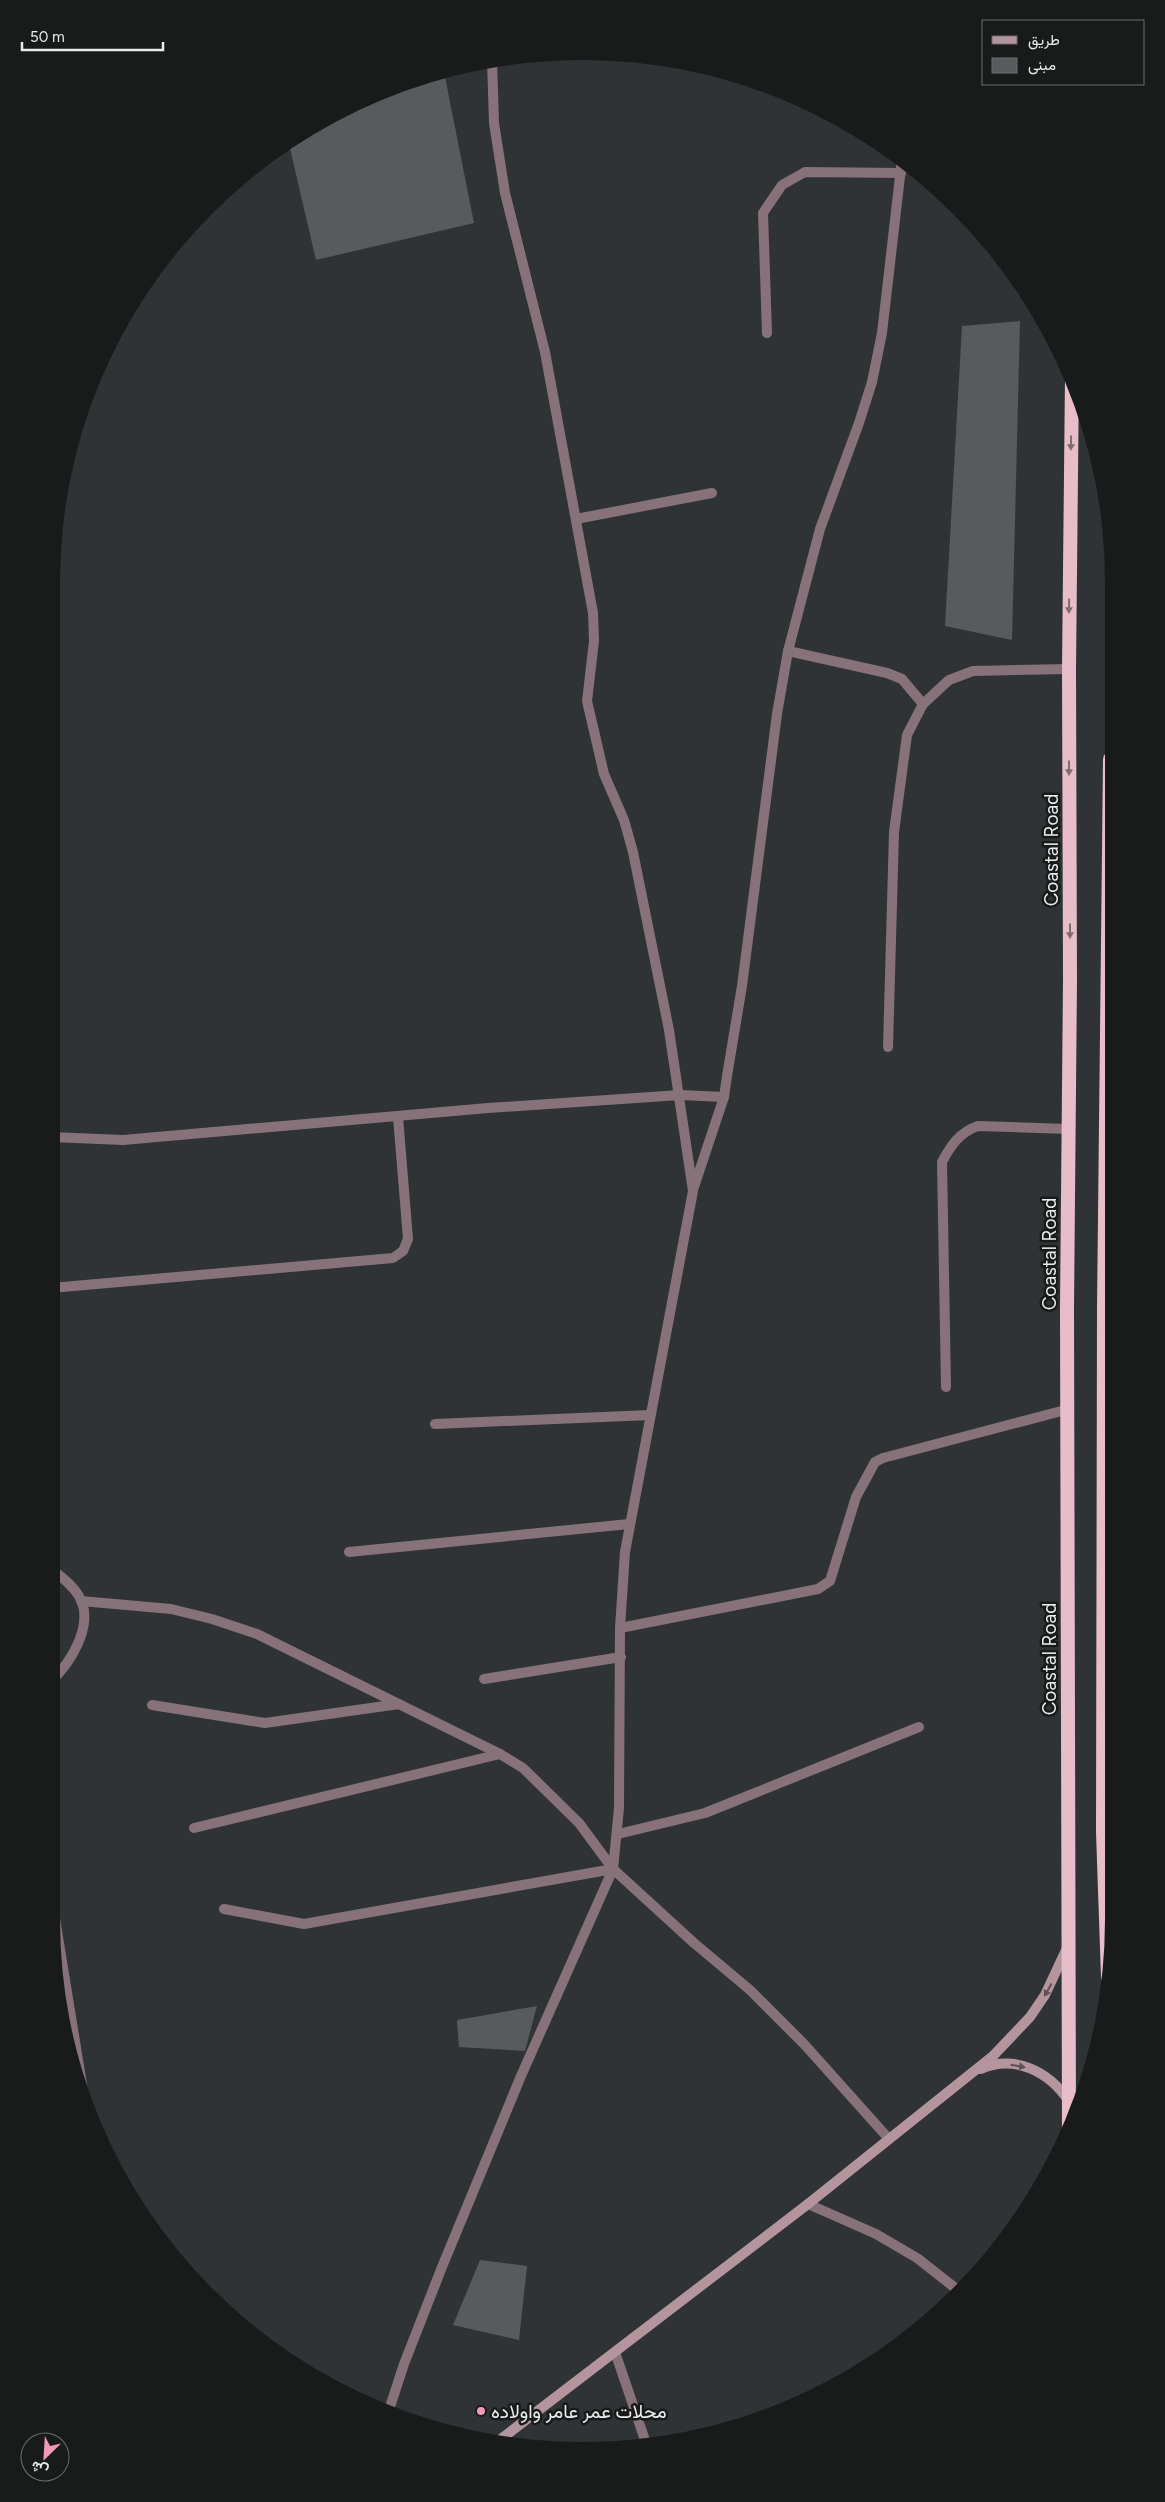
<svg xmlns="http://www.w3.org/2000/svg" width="1165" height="2502" font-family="Figtree,Vazirmatn,sans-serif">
<rect width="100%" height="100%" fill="#2f3335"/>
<g fill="#575b5d">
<polygon points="444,72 474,223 316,260 288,140 379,92"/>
<polygon points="1020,321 1012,640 945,626 962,326"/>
<polygon points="537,2006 525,2051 459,2047 457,2020"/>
<polygon points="480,2260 527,2266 519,2340 453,2325"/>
</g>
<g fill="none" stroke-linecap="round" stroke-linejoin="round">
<g stroke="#867278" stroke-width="10">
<polyline points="788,651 887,673 902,679 923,704"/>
<polyline points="888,1047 894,832 907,735 923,704 949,680 973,671 1069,669"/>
<path d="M946,1387l-4,-225c9,-17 18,-30 36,-36l91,3"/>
<polyline points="435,1424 650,1415"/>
<polyline points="620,1628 818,1589 830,1581 856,1497 875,1462 883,1458 1069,1409"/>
</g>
<g stroke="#867278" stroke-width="10">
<polyline points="767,333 763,213 782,185 805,172 901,173"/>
<polyline points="576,519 712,493"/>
<polyline points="51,1137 123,1140 488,1108 680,1095 724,1097"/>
<polyline points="694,1187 724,1097 727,1076 742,986 777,714 788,651 820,529 859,423 872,382 882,333 902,159"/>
<polyline points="51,1288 393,1258 403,1251 408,1239 398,1117"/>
<polyline points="349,1552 629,1524"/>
<polyline points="81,1601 171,1609 212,1619 257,1634 500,1754 523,1768 579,1823 613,1869 694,1943 750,1990 804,2044 889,2139"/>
<polyline points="484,1679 621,1657"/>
<path d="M51,1681c19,-17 42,-54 30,-81 -6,-13 -19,-23 -30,-31"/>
<polyline points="152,1705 265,1723 399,1704"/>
<polyline points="194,1828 500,1754"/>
<polyline points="618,1834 705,1813 919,1727"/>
<polyline points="51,1894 85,2103"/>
<polyline points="224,1909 304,1924 613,1869"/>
<polyline points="808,2204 876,2234 917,2258 959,2291"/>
<polyline points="615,2352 647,2446"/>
<polyline points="388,2413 404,2364 442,2267 521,2076 613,1869 619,1808 620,1628 625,1552 693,1191 669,1030 633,852 624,820 604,774 587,701 594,641 593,613 545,352 505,193 494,123 492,60"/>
</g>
<g stroke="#b4959e" stroke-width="10">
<polyline points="1106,1844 1114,1861"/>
<path d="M981,2069c34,-15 68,3 87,31"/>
<polyline points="497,2442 808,2204 993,2056 1030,2017 1045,1995 1066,1950"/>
</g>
<g stroke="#e8bdca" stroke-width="14">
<polyline points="1108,1977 1103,1832 1104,1308 1110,759"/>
<polyline points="1069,2132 1067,1308 1070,979 1069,669 1072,377"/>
</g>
</g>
<defs><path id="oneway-solid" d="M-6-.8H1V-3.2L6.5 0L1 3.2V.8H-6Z" transform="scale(1.25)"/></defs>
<g fill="#806c72">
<use href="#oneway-solid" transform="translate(1071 443) rotate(91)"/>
<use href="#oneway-solid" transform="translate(1069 606) rotate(91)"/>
<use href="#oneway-solid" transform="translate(1069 768) rotate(90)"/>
<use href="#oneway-solid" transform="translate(1070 931) rotate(90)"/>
</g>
<g fill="#5f5256">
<use href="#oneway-solid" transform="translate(1048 1990) rotate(119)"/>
<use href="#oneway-solid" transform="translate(1018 2066) rotate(10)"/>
</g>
<circle fill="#f09ab6" stroke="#191b1b" stroke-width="2" cx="481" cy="2411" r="5"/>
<g text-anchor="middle" stroke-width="5" stroke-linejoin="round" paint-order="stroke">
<g font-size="19" fill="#e9ebec" stroke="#191b1b">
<text transform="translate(1051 850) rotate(-90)" y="7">Coastal Road</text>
<text transform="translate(1049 1254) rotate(-90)" y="7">Coastal Road</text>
<text transform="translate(1049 1659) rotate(-90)" y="7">Coastal Road</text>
</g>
<g font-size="19" fill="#e9ebec" stroke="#191b1b" text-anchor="start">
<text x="491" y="2418">محلات عمر عامر واولاده</text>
</g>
</g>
<path d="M0 0H1165V2502H0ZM582 60H583A522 522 0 0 1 1105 582V1920A522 522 0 0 1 583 2442H582A522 522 0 0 1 60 1920V582A522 522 0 0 1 582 60Z" fill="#191b1b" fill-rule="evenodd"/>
<rect x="982" y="20" width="162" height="65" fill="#191b1b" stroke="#6c6e6f"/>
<rect x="992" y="36" width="25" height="8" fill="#b4959e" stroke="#6c6e6f"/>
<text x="1028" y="45" font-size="15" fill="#e9ebec">طريق</text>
<rect x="992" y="58" width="25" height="15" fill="#575b5d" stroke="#6c6e6f"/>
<text x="1028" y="70" font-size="15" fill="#e9ebec">مبنى</text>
<g transform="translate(45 2457) rotate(205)"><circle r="24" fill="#191b1b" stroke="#6c6e6f"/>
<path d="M0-4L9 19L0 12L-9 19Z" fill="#f09ab6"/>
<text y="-8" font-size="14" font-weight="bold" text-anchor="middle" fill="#e9ebec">ش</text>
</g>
<path d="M22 42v8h141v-8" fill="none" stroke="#e9ebec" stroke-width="2.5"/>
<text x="30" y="42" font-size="15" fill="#e9ebec" stroke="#191b1b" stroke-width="4" paint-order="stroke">50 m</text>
</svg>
